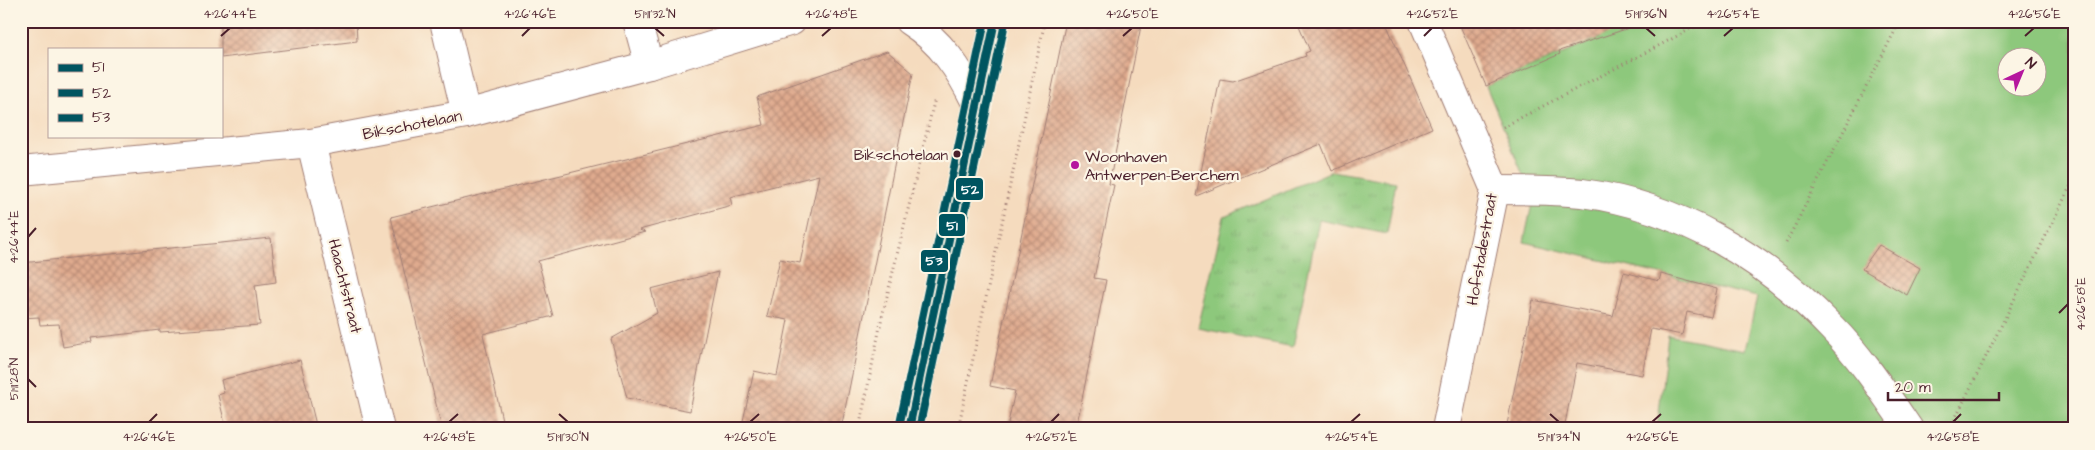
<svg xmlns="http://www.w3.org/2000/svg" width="2095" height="450" font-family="'Architects Daughter',sans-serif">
<defs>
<pattern id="grass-tufts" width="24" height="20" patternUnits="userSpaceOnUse" patternTransform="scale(1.25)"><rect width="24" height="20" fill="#8dc87c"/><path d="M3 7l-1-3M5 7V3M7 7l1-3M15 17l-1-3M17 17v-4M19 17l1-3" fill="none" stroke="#7bab6b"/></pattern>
<pattern id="building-cross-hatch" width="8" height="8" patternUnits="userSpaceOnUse" patternTransform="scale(1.25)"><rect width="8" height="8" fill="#dfaa8e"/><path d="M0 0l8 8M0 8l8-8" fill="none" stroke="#b78a74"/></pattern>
</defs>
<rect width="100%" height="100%" fill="#fcf5e5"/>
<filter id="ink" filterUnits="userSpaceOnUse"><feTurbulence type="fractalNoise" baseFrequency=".02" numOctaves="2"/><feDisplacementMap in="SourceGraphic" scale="10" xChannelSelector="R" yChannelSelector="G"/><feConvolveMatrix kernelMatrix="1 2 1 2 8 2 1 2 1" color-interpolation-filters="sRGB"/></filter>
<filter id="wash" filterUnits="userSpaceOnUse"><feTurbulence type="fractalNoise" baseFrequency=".0096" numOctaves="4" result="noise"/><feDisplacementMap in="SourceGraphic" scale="20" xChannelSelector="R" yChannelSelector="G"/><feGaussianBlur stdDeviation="1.12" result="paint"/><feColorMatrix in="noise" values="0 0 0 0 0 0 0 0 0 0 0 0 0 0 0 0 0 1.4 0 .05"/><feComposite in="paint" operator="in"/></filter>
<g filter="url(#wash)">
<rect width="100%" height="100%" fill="#f5dbbe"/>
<polygon fill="url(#grass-tufts)" stroke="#6c7454" points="1332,171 1396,182 1387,234 1319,220 1293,347 1198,328 1224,217"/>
<path fill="#8dc87c" stroke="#6c7454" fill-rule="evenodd" d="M1593,21h481v408h-417l11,-94 77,15 12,-53 -233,-55 9,-43 -47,-113 114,-48zM2008,58h30v30h-30z"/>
<g id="blocks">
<g fill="url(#building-cross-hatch)">
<polygon points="221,21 356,21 357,41 221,58"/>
<polygon points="1066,21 1142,21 1109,184 1114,185 1094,278 1106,280 1076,429 1033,429 1008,423 1015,391 990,386"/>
<polygon points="1297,21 1385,21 1432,128 1332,171 1321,144 1196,196 1220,79 1233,81 1306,56 1305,53 1310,51"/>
<polygon points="1458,21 1631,21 1632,27 1559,51 1560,54 1486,86"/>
<polygon points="887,51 913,73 841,429 746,429 747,422 743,421 754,371 777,376 788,320 767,316 780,259 800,263 819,175 730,197 732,205 639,230 645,232 538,261 553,316 483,334 504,429 442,429 391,217 764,125 757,97"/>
<polygon points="271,238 276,282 255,285 260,325 160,332 160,330 91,338 92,342 63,347 59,324 40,325 39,317 21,318 21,263"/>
<polygon points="1879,245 1920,268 1907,295 1862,269"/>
<polygon points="718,272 690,411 627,398 611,339 657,313 651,289"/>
<polygon points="1624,272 1659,281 1661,274 1717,289 1711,317 1687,312 1682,335 1651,329 1642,375 1577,363 1564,429 1506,429 1533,300 1613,316"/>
<polygon points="300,360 317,429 226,428 218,395 224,393 221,380"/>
</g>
</g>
</g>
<g filter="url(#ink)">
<use href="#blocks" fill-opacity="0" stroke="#a07d74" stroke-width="1"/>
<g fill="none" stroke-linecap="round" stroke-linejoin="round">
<defs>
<g id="minor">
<polyline points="444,21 466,114"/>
<polyline points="637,21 649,65"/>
<path d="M909,21c32,20 51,49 67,82"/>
<polyline points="1423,21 1495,190 1446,429"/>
<polyline points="311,143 380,429"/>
<polyline points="21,171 311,143 466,114 649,65 792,21"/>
<path d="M1495,190c29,0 58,0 87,3 97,13 182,64 249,134 30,30 54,67 78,102"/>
<polyline points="909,429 995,21"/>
</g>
</defs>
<use href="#minor" stroke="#a07d74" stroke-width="30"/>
<g stroke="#a07d74" stroke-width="3" stroke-dasharray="1 4" stroke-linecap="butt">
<polyline points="1503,127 1706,21"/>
<polyline points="1786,243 1900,21"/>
<polyline points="859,429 882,317 935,98"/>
<polyline points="958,429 1045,21"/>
<polyline points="1950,429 2074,179"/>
</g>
<use href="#minor" stroke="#fff" stroke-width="28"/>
<defs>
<polyline id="bus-1" points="909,429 995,21"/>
<polyline id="bus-2" points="919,429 1005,23"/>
<polyline id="bus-3" points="899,427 985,21"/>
</defs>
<use href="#bus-1" stroke="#fcf5e5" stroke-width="11"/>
<use href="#bus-2" stroke="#fcf5e5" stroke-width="11"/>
<use href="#bus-3" stroke="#fcf5e5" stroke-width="11"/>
<use href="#bus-1" stroke="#005460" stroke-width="8"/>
<use href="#bus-2" stroke="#005460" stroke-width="8"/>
<use href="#bus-3" stroke="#005460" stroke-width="8"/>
</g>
</g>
<path fill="none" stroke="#4a1f2b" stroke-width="2" d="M655,28l9,8M1646,28l9,8M221,36l9,-8M522,36l8,-8M822,36l9,-8M1123,36l9,-8M1424,36l8,-8M1724,36l9,-8M2025,36l9,-8M28,237l8,-9M2059,313l9,-9M28,379l8,8M559,414l9,8M1550,414l9,8M149,422l8,-8M449,422l9,-8M750,422l9,-8M1051,422l8,-8M1351,422l9,-8M1652,422l9,-8M1953,422l8,-8"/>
<circle fill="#4a1f2b" stroke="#fcf5e5" stroke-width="2" cx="957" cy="154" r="4.5"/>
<circle fill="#b5179e" stroke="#fcf5e5" stroke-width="2" cx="1075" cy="165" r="5"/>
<g text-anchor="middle" stroke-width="4.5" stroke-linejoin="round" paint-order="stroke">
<g font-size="15" fill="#4a1f2b" stroke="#fcf5e5" text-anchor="end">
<text x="948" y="160">Bikschotelaan</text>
</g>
<g font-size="16" fill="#4a1f2b" stroke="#fcf5e5">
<text transform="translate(412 124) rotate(-11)" y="6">Bikschotelaan</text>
<text transform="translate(1481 249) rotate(-80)" y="6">Hofstadestraat</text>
<text transform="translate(346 286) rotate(76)" y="6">Haachtstraat</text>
</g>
<g font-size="16" fill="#4a1f2b" stroke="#fcf5e5" text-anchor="start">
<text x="1085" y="162">Woonhaven<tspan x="1085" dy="18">Antwerpen-Berchem</tspan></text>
</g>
</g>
<g stroke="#fcf5e5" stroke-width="2">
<rect x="955" y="177" width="29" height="24" rx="5" fill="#005460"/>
<rect x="938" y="213" width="28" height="24" rx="5" fill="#005460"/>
<rect x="920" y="249" width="29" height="24" rx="5" fill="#005460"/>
</g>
<g font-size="14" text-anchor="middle" font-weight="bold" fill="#fff">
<text x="970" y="194">52</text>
<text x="952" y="230">51</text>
<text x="934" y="265">53</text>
</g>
<rect width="2095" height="450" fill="none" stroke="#fcf5e5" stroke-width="55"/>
<rect x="48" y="48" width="175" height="90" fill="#fcf5e5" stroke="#b59f9b"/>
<rect x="58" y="64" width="25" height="8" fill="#005460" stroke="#b59f9b"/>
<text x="92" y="72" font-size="15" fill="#4a1f2b">51</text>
<rect x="58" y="89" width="25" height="8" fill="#005460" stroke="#b59f9b"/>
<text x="92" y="98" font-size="15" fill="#4a1f2b">52</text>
<rect x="58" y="114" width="25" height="8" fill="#005460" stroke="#b59f9b"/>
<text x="92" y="122" font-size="15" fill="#4a1f2b">53</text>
<g transform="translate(2022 72) rotate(44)"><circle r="24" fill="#fcf5e5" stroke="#b59f9b"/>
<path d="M0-4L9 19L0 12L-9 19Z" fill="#b5179e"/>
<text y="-8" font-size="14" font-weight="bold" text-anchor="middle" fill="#4a1f2b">N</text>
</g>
<path d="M1888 392v8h111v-8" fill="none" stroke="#4a1f2b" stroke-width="2.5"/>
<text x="1895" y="392" font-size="15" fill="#4a1f2b" stroke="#fcf5e5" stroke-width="4" paint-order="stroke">20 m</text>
<rect x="28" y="28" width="2040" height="394" fill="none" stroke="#4a1f2b" stroke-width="2"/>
<g font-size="12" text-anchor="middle" fill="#4a1f2b">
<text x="230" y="18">4°26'44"E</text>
<text x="530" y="18">4°26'46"E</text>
<text x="655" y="18">51°11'32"N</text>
<text x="831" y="18">4°26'48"E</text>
<text x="1132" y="18">4°26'50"E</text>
<text x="1432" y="18">4°26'52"E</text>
<text x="1646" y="18">51°11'36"N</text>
<text x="1733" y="18">4°26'54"E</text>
<text x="2034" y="18">4°26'56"E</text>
<text transform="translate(14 237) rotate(-90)" y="4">4°26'44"E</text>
<text transform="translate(2081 304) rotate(-90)" y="4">4°26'58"E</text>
<text transform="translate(14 379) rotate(-90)" y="4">51°11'28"N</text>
<text x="149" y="441">4°26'46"E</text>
<text x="449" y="441">4°26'48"E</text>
<text x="568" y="441">51°11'30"N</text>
<text x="750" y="441">4°26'50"E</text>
<text x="1051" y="441">4°26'52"E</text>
<text x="1351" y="441">4°26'54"E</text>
<text x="1559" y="441">51°11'34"N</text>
<text x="1652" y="441">4°26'56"E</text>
<text x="1953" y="441">4°26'58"E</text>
</g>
</svg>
